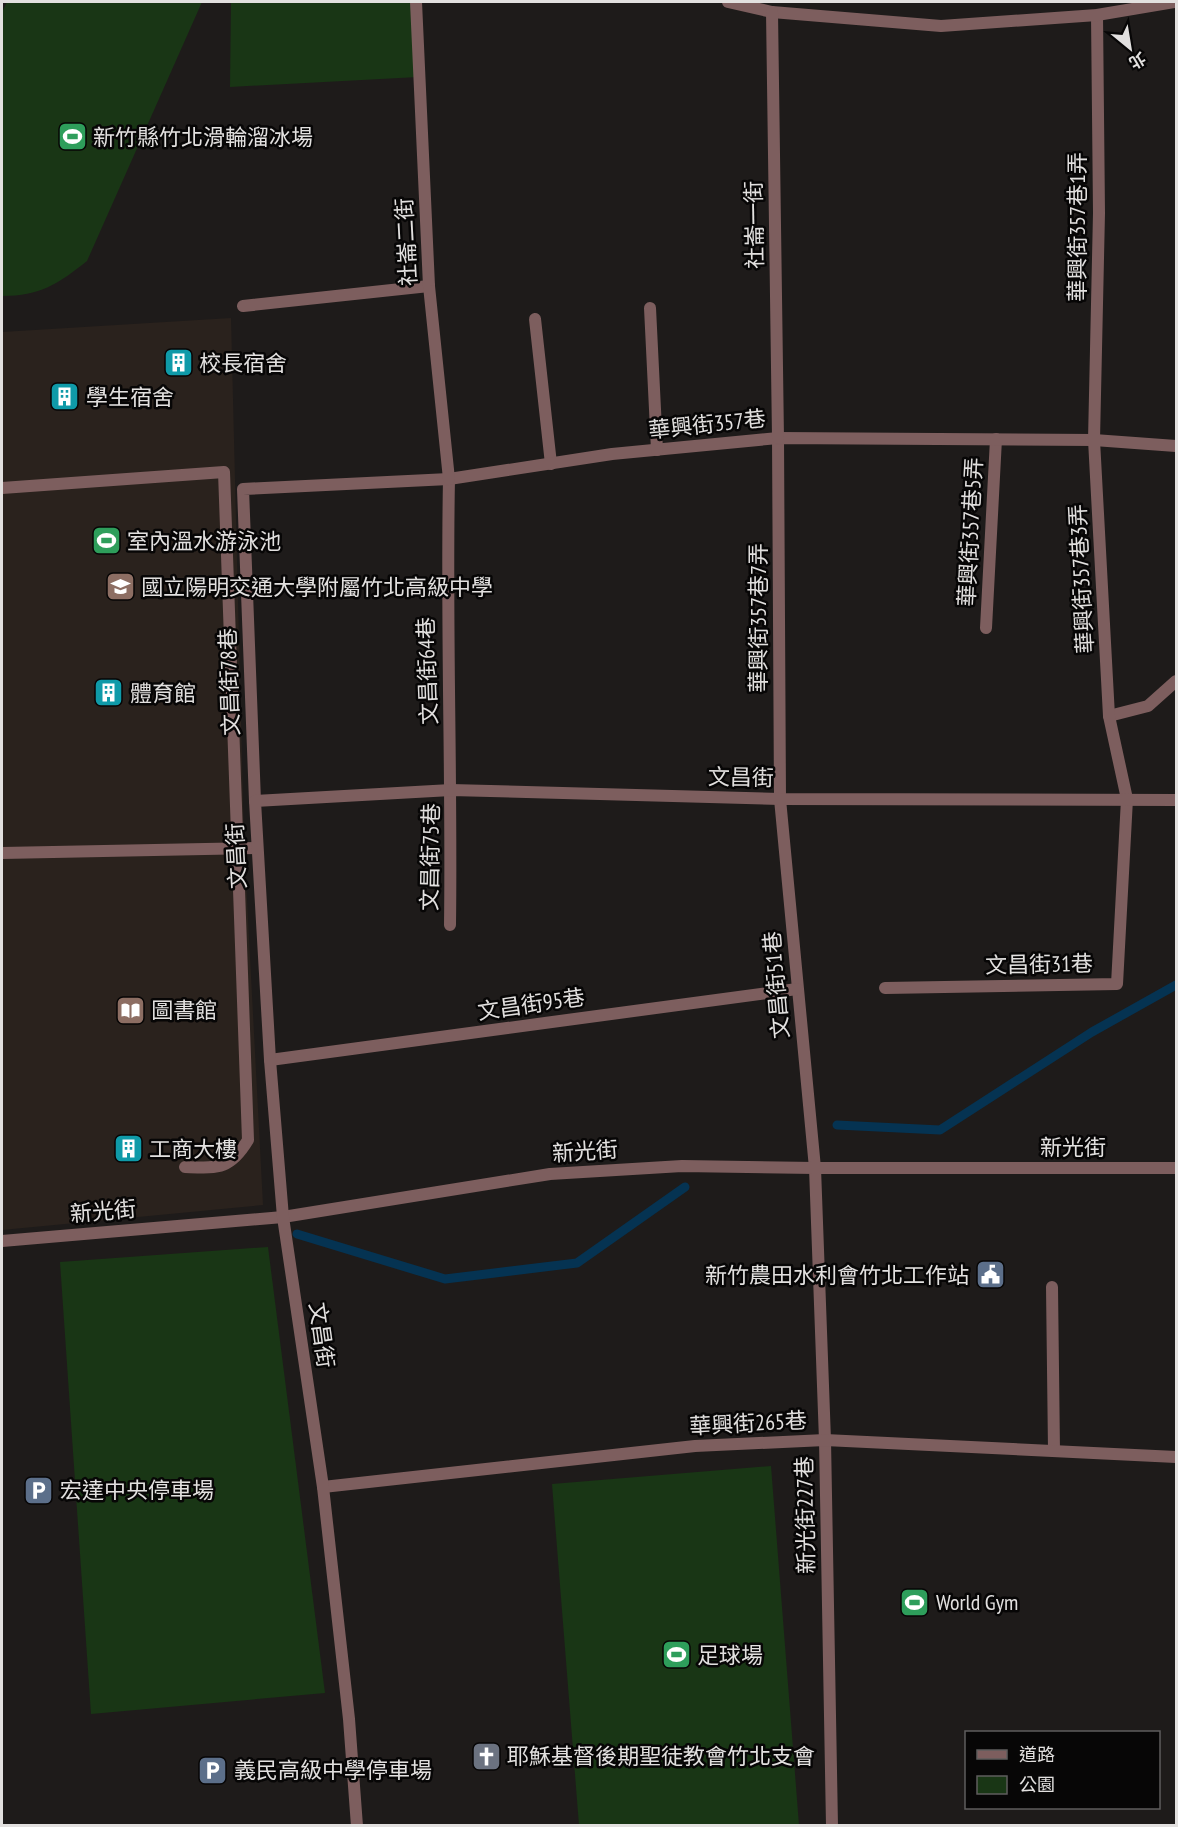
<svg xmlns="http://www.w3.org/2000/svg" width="1178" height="1827" font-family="'PT Sans Narrow','Noto Sans TC',sans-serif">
<rect width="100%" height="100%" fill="#1e1b1a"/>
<polygon fill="#2a221d" points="231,318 244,842 263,1205 2,1230 2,332"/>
<g fill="#193615">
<path d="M7,2h195l-115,259c-29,23 -47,35 -85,35v-284z"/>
<polygon points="231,2 416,2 418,77 230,87"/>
<polygon points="268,1247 325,1693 91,1714 60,1262"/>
<polygon points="771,1466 799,1825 579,1825 552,1484"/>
</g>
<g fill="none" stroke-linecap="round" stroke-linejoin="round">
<g stroke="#053352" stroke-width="9">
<polyline points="837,1125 940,1130 1092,1032 1176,985"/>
<polyline points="297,1234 445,1279 577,1263 685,1187"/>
</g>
<g stroke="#7d5e5e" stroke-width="12">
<polyline points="243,306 429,286"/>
<polyline points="535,319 551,464"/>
<polyline points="778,438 780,799 815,1168 825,1440 832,1826"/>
<path d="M449,479c-3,149 3,297 1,446"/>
<path d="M2,488l222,-16 24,668c-18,30 -30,28 -63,27"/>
<polyline points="986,628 996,439"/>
<polyline points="1109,716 1148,706 1176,681"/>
<polyline points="255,801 243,489 449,479 612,454 778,438 1094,440 1176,446"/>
<polyline points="2,853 256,848"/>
<polyline points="885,988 1117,984 1127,799 1109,716 1094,440 1099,213 1097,15"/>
<polyline points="270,1060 797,989"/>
<polyline points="1052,1287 1054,1451"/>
<polyline points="323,1487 695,1446 825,1440 1176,1457"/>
</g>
<g stroke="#7d5e5e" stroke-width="12">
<polyline points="416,2 429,286 449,479"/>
<polyline points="728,2 772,12 941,26 1097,15 1174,2"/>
<polyline points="772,12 778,438"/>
<polyline points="650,308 657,450"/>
<polyline points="2,1241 283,1217 550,1174 682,1166 815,1168 1176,1168"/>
<polyline points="357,1826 349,1719 323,1487 283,1217 270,1060 255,801 451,790 780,799 1176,800"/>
</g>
</g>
<defs>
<symbol id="stadium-square" viewBox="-11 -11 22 22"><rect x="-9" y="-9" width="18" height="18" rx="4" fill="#2e9e5b" stroke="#070606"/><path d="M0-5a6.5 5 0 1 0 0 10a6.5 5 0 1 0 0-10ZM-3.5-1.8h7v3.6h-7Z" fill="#fff"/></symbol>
<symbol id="building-square" viewBox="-11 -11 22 22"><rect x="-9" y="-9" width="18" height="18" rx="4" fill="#0f9aa8" stroke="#070606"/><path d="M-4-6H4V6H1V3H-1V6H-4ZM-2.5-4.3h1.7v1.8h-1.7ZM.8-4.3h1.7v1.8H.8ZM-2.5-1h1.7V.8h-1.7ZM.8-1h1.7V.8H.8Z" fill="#fff"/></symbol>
<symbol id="school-square" viewBox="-11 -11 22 22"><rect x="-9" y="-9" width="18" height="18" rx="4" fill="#8d6e63" stroke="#070606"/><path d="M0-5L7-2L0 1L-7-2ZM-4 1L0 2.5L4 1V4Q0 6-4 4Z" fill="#fff"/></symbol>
<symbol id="library-square" viewBox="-11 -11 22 22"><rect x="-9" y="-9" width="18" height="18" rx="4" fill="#8d6e63" stroke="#070606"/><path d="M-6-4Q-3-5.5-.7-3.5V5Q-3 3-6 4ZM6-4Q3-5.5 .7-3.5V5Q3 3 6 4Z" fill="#fff"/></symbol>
<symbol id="civic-square" viewBox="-11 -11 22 22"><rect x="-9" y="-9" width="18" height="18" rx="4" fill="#5c6f8a" stroke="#070606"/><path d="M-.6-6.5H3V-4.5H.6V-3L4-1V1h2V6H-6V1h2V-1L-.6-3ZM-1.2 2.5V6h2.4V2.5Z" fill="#fff"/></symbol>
<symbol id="parking-square" viewBox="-11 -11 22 22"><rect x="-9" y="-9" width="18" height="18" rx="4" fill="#5c6f8a" stroke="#070606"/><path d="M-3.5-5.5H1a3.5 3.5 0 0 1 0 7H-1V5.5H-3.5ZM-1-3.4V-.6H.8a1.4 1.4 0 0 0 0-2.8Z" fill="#fff"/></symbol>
<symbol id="church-square" viewBox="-11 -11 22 22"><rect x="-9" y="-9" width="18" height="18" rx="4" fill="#6b7280" stroke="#070606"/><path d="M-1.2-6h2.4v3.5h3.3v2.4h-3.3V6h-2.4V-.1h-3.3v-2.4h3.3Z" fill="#fff"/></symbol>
</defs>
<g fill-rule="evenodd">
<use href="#stadium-square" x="56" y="120" width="33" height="33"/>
<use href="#building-square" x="162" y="346" width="33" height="33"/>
<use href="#building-square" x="48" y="380" width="33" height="33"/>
<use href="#stadium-square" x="90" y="524" width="33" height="33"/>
<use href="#school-square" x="104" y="570" width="33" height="33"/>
<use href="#building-square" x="92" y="676" width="33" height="33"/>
<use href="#library-square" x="114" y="994" width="33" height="33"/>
<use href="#building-square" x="112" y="1132" width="33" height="33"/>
<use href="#civic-square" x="974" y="1258" width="33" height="33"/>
<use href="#parking-square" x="22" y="1474" width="33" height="33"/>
<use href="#stadium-square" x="898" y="1586" width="33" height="33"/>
<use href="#stadium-square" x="660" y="1638" width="33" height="33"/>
<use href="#church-square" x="470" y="1740" width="33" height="33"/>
<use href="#parking-square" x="196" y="1754" width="33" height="33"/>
</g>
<g text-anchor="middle" stroke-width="5" stroke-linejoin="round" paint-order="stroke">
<g font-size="22" fill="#e2e0df" stroke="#070606" text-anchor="start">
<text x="93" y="145">新竹縣竹北滑輪溜冰場</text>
<text x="199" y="371">校長宿舍</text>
<text x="86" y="405">學生宿舍</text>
<text x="127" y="549">室內溫水游泳池</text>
<text x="141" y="595">國立陽明交通大學附屬竹北高級中學</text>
<text x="130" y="701">體育館</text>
<text x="151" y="1018">圖書館</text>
<text x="149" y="1157">工商大樓</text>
<text x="969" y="1283" text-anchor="end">新竹農田水利會竹北工作站</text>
<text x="60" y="1498">宏達中央停車場</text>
<text x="936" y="1610">World Gym</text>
<text x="697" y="1663">足球場</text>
<text x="507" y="1764">耶穌基督後期聖徒教會竹北支會</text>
<text x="234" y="1778">義民高級中學停車場</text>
</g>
<g font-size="22" fill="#e2e0df" stroke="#070606">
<text transform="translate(754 225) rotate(-91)" y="8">社崙一街</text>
<text transform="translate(1077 227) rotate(-90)" y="8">華興街357巷1弄</text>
<text transform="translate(406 242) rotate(-93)" y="8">社崙二街</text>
<text transform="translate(707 424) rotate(-6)" y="8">華興街357巷</text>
<text transform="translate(970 532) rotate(-87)" y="8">華興街357巷5弄</text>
<text transform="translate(1081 579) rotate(-93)" y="8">華興街357巷3弄</text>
<text transform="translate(758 618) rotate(-90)" y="8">華興街357巷7弄</text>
<text transform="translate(427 671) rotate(-92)" y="8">文昌街64巷</text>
<text transform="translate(229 682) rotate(-92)" y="8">文昌街78巷</text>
<text transform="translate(741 777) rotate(1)" y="8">文昌街</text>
<text transform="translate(236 856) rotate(-93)" y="8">文昌街</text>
<text transform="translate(430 857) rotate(-89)" y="8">文昌街75巷</text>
<text transform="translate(1039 964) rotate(-1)" y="8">文昌街31巷</text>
<text transform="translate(776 985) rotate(-95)" y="8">文昌街51巷</text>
<text transform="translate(531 1004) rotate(-8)" y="8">文昌街95巷</text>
<text x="1073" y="1155">新光街</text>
<text transform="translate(585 1151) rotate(-4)" y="8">新光街</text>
<text transform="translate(103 1211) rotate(-5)" y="8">新光街</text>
<text transform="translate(322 1335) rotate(82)" y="8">文昌街</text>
<text transform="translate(748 1423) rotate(-3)" y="8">華興街265巷</text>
<text transform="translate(805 1515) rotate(-91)" y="8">新光街227巷</text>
</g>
</g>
<rect width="1178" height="1827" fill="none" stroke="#e2e0df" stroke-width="6"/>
<rect x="965" y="1731" width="195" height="78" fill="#070606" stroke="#5f5d5d" stroke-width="1.5"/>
<rect x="977" y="1750" width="30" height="9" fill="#7d5e5e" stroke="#5f5d5d" stroke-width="1.5"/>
<text x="1019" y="1761" font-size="18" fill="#e2e0df">道路</text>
<rect x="977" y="1776" width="30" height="18" fill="#193615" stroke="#5f5d5d" stroke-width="1.5"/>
<text x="1019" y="1791" font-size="18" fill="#e2e0df">公園</text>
<g transform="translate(1130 48) rotate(150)" stroke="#070606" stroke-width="4.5" paint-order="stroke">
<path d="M0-4.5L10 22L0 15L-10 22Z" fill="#e2e0df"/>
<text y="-9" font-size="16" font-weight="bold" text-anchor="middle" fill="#e2e0df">北</text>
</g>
</svg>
